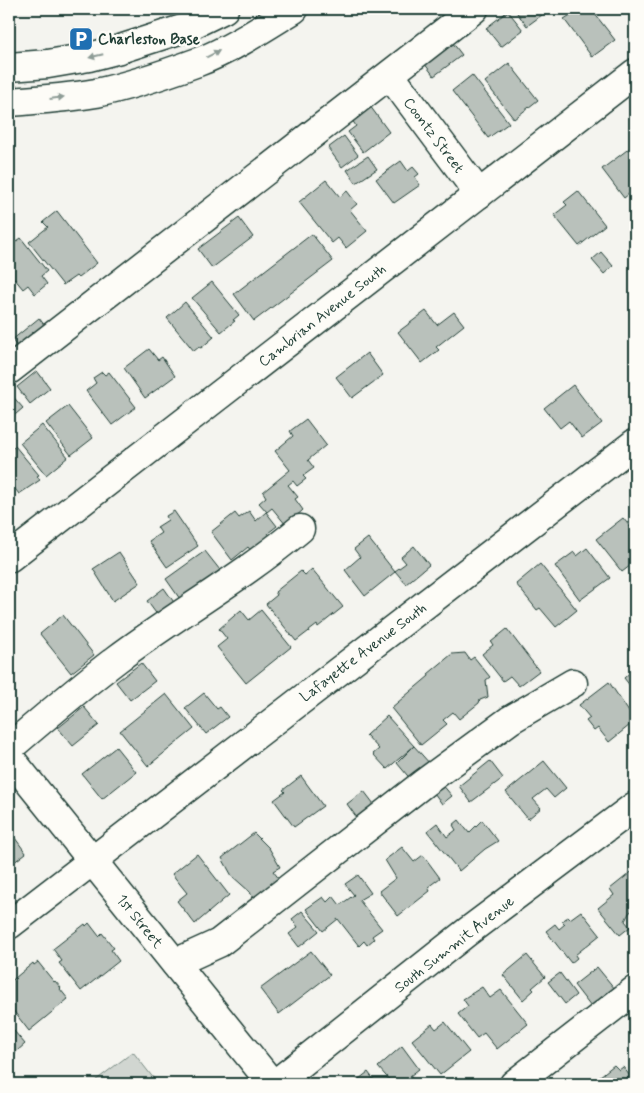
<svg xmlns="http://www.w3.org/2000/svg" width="644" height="1093" font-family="Mynerve,sans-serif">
<rect width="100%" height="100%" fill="#f4f4ef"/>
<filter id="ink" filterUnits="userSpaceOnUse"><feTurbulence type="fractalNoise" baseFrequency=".02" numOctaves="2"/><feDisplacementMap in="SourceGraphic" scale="10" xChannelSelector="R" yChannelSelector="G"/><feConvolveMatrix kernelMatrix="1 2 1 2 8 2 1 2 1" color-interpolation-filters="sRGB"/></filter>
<g filter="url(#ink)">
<polygon fill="#d1d6d1" stroke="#788a82" points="133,1052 158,1084 91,1084"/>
<g fill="#b9c1bb" stroke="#1f3d34">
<polygon points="514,9 543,9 546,12 527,26"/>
<polygon points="568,9 591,9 615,40 592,57 564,19 572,14"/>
<polygon points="508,11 523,30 501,47 486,28"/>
<polygon points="452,42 462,55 434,76 424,63"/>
<polygon points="509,63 538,100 514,119 485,82"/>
<polygon points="472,75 509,123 488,138 452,91"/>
<polygon points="370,106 389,132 363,152 348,132 356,126 352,120"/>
<polygon points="344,136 358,155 342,167 328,148"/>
<polygon points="635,144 635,189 624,198 602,169"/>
<polygon points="368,156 377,169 356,183 347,170"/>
<polygon points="401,161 408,171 413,167 419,174 415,177 420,185 394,203 376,179"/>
<polygon points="326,180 340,197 347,191 357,204 350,210 367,231 346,248 338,238 332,243 299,202"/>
<polygon points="578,191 605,225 579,246 554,215 567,205 564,202"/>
<polygon points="57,211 97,263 78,278 76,276 63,285 29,242 48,227 43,222"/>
<polygon points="239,218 253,237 212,268 198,249"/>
<polygon points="312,234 333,261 254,321 234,294"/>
<polygon points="21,238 47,271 41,276 47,284 35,294 28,285 23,289 9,272 9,247"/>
<polygon points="601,252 613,266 604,274 592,260"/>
<polygon points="212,282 239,315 233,320 235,321 221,332 192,298"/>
<polygon points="185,302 214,337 201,348 199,347 194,351 167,318"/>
<polygon points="426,311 437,325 454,312 464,325 436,347 439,350 422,363 398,332"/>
<polygon points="39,318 51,334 22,353 12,340"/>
<polygon points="149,349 158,360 162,357 175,376 145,398 124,368"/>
<polygon points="367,353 383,375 352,398 336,377"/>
<polygon points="37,371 50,388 30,404 17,387"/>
<polygon points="102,372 105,375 109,372 136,407 112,425 86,391 96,383 93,378"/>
<polygon points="573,385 602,423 582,438 569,421 560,428 544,408"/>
<polygon points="9,392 23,408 9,420"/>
<polygon points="68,406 93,438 71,455 46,423"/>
<polygon points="306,419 326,445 308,460 314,468 303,476 306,479 297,486 293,481 288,485 298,497 295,499 303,510 286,525 272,508 267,512 259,503 266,497 263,492 290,470 275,451 293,436 290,431"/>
<polygon points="42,425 68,457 46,475 20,443"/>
<polygon points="15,446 39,475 37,476 40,480 19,494 9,481 9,451"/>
<polygon points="174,511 198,546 167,567 149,541 161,533 157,527 168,520 166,516"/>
<polygon points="249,511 256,521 266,512 277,526 268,533 271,537 252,552 248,547 232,560 211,532 235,513 239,518"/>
<polygon points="623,518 635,533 635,562 622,572 596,539"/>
<polygon points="368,538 395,572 365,596 345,570 360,557 354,549"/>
<polygon points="414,546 429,565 406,584 395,571 406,563 401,557"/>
<polygon points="587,548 610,578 580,600 555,566 574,552 577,556"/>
<polygon points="205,551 220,570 180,599 166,579"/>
<polygon points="119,552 140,583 113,601 93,569"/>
<polygon points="540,564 577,610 556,627 540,608 537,610 516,584"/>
<polygon points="312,569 343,607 318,627 317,625 296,641 266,604 277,595 275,592 301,571 305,575"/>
<polygon points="164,588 178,608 161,620 147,601"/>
<polygon points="241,610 249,620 261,610 291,647 246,683 217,647 227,639 219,629"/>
<polygon points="63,615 94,655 71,673 40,634"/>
<polygon points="507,629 539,671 519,686 510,676 503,681 482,654 493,645 491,642"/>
<polygon points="465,653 470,660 474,657 490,677 486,680 488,697 480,700 479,703 459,719 453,712 443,720 447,724 421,745 391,708 429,676 428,674 452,654"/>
<polygon points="141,663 155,681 130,700 116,682"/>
<polygon points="635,668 635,692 624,678"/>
<polygon points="609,682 635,721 609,742 598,728 594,731 586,721 590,718 579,705"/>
<polygon points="204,693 217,709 220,707 228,717 206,734 185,708"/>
<polygon points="166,694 194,729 148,766 120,731"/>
<polygon points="84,707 99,725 73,746 58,728"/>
<polygon points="387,716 414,746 387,769 373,754 379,749 366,735"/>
<polygon points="414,746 431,765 412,781 397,763"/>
<polygon points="116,747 136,772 102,799 82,774"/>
<polygon points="490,761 503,778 471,802 459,786"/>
<polygon points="544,761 566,788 554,798 546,789 533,799 541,808 528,819 506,792"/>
<polygon points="301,776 323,806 294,827 274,800 285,792 283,790"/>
<polygon points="441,783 452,796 442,804 432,790"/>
<polygon points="364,791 377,808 360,822 347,804"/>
<polygon points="459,820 469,833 482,820 498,841 485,849 459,871 427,831 437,823 447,837 456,830 453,825"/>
<polygon points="9,830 26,853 9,866"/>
<polygon points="254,833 269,848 280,867 273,871 280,880 254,901 250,892 232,876 222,858"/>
<polygon points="402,847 414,862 423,855 440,878 428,887 430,891 398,916 379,891 396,878 385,860"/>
<polygon points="197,854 229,895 195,924 177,901 187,893 172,874"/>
<polygon points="635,869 635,908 629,913 625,921 630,927 620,935 598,908 614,895 610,889"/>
<polygon points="358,875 371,893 359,900 382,929 372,936 374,939 367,945 364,941 359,946 338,919 323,931 306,909 323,897 327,902 333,896 340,905 354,895 345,884"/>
<polygon points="302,911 319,931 299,947 289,934 298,927 292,919"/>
<polygon points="581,911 600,935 575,955 577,958 571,963 546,931 555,924 559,929 565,924 562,921 568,917 570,919"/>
<polygon points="89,923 99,936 102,933 114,948 111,950 119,961 81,991 59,963 62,961 53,949 85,924 86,926"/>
<polygon points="311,951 330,975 279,1014 260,989"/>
<polygon points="527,955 545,977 532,988 534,990 523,1000 503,975"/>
<polygon points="38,962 54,982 55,981 61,988 60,989 68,999 29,1031 9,1005 10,1000 9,997 9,983 33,963 34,965"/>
<polygon points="597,967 615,989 591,1007 574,985"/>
<polygon points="560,973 576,995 565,1004 548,982"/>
<polygon points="482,987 490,998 501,990 528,1024 497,1049 484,1033 477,1038 458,1014 468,1006 463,999"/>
<polygon points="445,1022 469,1052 440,1075 412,1040 432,1024 436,1029"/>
<polygon points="9,1025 25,1044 9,1058"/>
<polygon points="402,1046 419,1069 410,1076 415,1083 413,1084 393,1084 378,1067"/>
<polygon points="614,1065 619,1070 623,1067 630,1076 626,1079 630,1084 590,1084"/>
<polygon points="368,1072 377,1084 355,1084 354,1083"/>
</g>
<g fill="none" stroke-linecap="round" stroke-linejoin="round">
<defs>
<g id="minor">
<polyline points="390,75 479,194"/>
<polyline points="9,370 474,9"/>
<polyline points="9,558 635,73"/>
<path d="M9,748c35,-30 71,-61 108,-89 60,-45 126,-82 183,-130"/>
<polyline points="9,925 635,443"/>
<polyline points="175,963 219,943 424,783 510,720 573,683"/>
<polyline points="275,1084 467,932 635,806"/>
<polyline points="514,1084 635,990"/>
</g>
<polyline id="major" points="9,757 272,1084"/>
<g id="highway">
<polyline points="9,67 48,64 89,57 120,49 185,28 224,9"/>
<path d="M9,102c29,-2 58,-4 87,-9 34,-7 69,-19 102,-31 32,-12 67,-35 96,-53"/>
</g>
</defs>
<use href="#minor" stroke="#1f3d34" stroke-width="31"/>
<use href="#major" stroke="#1f3d34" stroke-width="31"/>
<use href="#highway" stroke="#1f3d34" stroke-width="31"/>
<use href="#minor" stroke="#fdfcf7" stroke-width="28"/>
<use href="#major" stroke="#fdfcf7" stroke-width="28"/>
<use href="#highway" stroke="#fdfcf7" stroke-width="28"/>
</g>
<defs><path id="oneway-solid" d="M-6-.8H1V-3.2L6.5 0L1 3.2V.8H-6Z" transform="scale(1.25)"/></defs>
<g fill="#8e9c96">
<use href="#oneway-solid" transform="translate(213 54) rotate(-27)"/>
<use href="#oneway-solid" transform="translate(96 56) rotate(166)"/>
<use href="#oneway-solid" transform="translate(57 98) rotate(-8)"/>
</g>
</g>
<defs>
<symbol id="parking-square" viewBox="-11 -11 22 22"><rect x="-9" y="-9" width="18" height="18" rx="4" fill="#1f6fb2" stroke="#fdfcf7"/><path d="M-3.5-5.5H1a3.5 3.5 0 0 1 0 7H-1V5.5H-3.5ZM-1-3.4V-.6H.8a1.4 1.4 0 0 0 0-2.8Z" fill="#fff"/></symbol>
</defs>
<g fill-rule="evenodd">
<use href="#parking-square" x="67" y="25" width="28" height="28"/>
</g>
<g text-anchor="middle" stroke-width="5" stroke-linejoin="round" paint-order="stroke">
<g font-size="15" font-weight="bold" fill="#1f3d34" stroke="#fdfcf7" text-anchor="start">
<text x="98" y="44">Charleston Base</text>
</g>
<g font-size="15" fill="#1f3d34" stroke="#fdfcf7">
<text transform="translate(434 135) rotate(53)" y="5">Coontz Street</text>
<text transform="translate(322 315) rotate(-38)" y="5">Cambrian Avenue South</text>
<text transform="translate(363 652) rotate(-37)" y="5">Lafayette Avenue South</text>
<text transform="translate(140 921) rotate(51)" y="5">1st Street</text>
<text transform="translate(454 944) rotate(-38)" y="5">South Summit Avenue</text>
</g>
</g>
<rect width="644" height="1093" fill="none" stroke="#fdfcf7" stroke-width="30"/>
<rect x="15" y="15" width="614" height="1063" fill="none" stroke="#1f3d34" stroke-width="2" filter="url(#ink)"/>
</svg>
